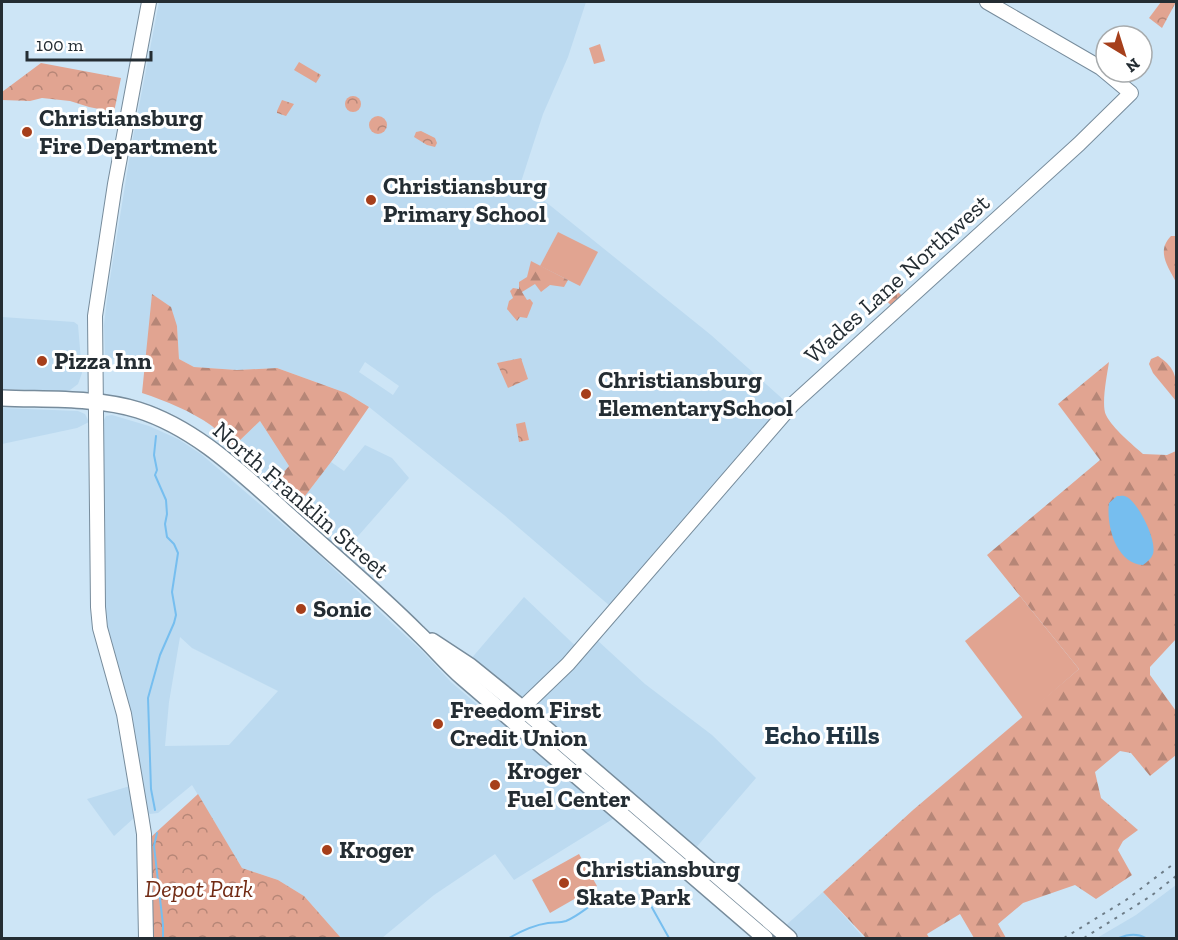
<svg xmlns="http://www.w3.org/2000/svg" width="1178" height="940" font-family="'Zilla Slab',serif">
<defs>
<pattern id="forest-firs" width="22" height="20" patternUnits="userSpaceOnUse" patternTransform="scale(1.5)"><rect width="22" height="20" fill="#e1a491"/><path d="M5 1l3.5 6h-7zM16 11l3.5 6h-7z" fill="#b68677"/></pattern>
<pattern id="cemetery-stones" width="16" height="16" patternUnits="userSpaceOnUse" patternTransform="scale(1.5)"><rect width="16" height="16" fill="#e1a491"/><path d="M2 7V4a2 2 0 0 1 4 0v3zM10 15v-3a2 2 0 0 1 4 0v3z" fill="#b68677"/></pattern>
<pattern id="park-crowns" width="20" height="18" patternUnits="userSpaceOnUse" patternTransform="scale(1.5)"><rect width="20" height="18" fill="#e1a491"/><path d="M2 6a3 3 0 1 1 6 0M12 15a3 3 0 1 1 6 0" fill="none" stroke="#b68677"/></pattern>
</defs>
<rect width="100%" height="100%" fill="#cde5f6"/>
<g fill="#bcdaf0" fill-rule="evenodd">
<path d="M159,2h427l-18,55 -25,57 -22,68 190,153 75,67 -176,204 -106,-91 -135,-108 -23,-14 -69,-25 -40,2 -43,-3 -15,-8 -2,-33 -24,-31 -7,66 -41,-3 -1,-33 4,-34 23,-143zM365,362l34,24 -6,9 -34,-23z"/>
<polygon points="2,317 74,322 78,325 82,373 78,384 70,390 62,391 2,389"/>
<polygon points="2,408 78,411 85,414 89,422 77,428 2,444"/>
<path d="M112,415l37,11 29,13 23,15 118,101 103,96 29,31 35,30 33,23 97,82 -102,63 -19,-26 -61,41 -52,43h-41l-37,-42 -26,-16 -36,-12 -50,-83 -34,28 -8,1 -4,-3 -42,-195v-196l2,-4zM180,637l12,11 86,43 -49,54 -64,1 4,-44z"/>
<polygon points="260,421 289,466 271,486 233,447"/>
<polygon points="365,445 392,458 409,478 344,552 279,494 305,496 331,462 344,471"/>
<polygon points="524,597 584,654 597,640 645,684 712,735 756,778 694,850 470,660"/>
<polygon points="130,786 135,817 114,836 87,799"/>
<polygon points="1176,885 1176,938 1097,938 1136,915"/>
<polygon points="823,892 862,936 866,938 797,938 784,927"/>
</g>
<g fill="#e1a491">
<polygon points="600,44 605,61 594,64 589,48"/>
<polygon points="558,232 598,252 580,286 540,266"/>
<polygon points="1020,596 1079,669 1023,718 965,641"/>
<polygon points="579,854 597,886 550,913 532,880"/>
</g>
<g fill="url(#forest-firs)">
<path d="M1171,236h5v46c-8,-15 -20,-31 -5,-46z"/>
<polygon points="531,261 568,280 564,287 550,285 541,292 535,284 522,292 527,300 530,299 533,303 527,318 520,317 517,321 507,309 509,301 513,298 510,291 513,288 519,289 519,282 527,277"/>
<path d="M152,294l19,13 6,19 2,33 15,8 43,3 40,-2 69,25 23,14 -38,55 -26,34 -26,-2 -8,-8 18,-20 -29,-45 -27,26c-7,-7 -14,-15 -21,-21 -21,-15 -46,-25 -70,-33z"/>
<path d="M1158,356c19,13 19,23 18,45l-23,-28 -4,-9 2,-5z"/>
<path d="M1109,362c-2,13 -8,43 -3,53 7,14 26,29 37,39l24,1 9,-4v188l-26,28v8l26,36v44l-26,21 -19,-23 -11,-2 -25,21 6,26 37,32 -15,11 -5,9 14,25 -36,24 -21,-14 -52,18 -25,21 8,14h-32l-14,-24 -33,20 2,4h-63l-43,-46 90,-82 166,-141 -92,-114 113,-95 -42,-56z"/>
</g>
<polygon fill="url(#cemetery-stones)" points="892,286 902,296 892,306 882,297"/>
<g fill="url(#park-crowns)">
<polygon points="1161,2 1176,2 1162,28 1149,18"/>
<polygon points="299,62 321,75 316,83 294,70"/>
<polygon points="41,63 121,78 114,112 89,107 70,101 42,98 30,101 2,100 2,92"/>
<circle cx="353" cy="104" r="8"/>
<polygon points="282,100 294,104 286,116 277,113 277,111"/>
<circle cx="378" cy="125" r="9"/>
<polygon points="421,131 435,138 437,143 435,147 427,145 414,137 416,132"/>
<polygon points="521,358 528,379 508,388 497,363"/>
<polygon points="525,422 529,440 519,442 516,424"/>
<polygon points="198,794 242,868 278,880 304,896 341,938 152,938 151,837"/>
</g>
<path fill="#76beef" d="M1117,496c5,0 6,-1 10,1 12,7 30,43 26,57 -2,5 -6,8 -10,11 -27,-1 -37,-40 -34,-62z"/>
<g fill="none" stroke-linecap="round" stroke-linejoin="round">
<g stroke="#76beef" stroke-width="2">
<polyline points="155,810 151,789 148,698 160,655 174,623 176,615 172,592 178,553 174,544 167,537 165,524 167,514 166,500 155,475 157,470 154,455 156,436"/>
<polyline points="157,833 154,846 163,925 163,938"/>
<polyline points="641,900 650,904 669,938"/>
<path d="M509,938c12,-7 25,-13 39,-15 7,-1 12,0 18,-2 21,-9 30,-26 54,-26"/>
<path d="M1119,938c9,-4 18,-5 27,0"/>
</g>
<defs>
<g id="secondary">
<polyline points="515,715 568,664 793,404 1079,144 1131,93 1101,68 987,2"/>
<polyline points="146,938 144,834 141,815 124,714 100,628 98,607 95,316 115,184 149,2"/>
</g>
<g id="primary">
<path d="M2,398c42,2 95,-1 136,12 57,18 101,61 145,100 45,41 92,80 135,123 16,15 28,30 45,45l302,260"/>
<polyline points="432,641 470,666 523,709 789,938"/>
</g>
</defs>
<use href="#secondary" stroke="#778c9c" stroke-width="16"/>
<use href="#primary" stroke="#778c9c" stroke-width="18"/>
<use href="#secondary" stroke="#fff" stroke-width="14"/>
<use href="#primary" stroke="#fff" stroke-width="15"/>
<g stroke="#6e7d88" stroke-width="2" stroke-dasharray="3 6" stroke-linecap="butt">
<polyline points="1064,938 1126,900 1176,862"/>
<polyline points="1084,938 1151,896 1176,876"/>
</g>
</g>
<g fill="#a63f1b" stroke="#fff" stroke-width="2">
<circle cx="27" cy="132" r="6"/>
<circle cx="371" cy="200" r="6"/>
<circle cx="42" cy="361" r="6"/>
<circle cx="586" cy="394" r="6"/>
<circle cx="301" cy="609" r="6"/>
<circle cx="438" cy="724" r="6"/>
<circle cx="495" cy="785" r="6"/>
<circle cx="327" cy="850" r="6"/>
<circle cx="564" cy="883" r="6"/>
</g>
<g text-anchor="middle" stroke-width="6" stroke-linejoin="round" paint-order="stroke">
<g font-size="24" font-weight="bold" fill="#242d33" stroke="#fff" text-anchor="start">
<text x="39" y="126">Christiansburg<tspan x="39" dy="28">Fire Department</tspan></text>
<text x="383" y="194">Christiansburg<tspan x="383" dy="28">Primary School</tspan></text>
<text x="54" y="369">Pizza Inn</text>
<text x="598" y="388">Christiansburg<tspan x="598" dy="28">ElementarySchool</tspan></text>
<text x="313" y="617">Sonic</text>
<text x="450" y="718">Freedom First<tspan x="450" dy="28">Credit Union</tspan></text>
<text x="507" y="779">Kroger<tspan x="507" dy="28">Fuel Center</tspan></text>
<text x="339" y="858">Kroger</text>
<text x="576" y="877">Christiansburg<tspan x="576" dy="28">Skate Park</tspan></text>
</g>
<g font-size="24" fill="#242d33" stroke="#fff">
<text transform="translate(897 279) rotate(-42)" y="8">Wades Lane Northwest</text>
<text transform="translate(301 500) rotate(41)" y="8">North Franklin Street</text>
</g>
<g font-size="24" font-style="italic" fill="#712b14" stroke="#fff">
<text x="199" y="897">Depot Park</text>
</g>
<g font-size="26" font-weight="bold" fill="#213442" stroke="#fff">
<text x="822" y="744">Echo Hills</text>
</g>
</g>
<rect width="1178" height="940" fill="none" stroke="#242d33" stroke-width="6"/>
<g transform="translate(1124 54) rotate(142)"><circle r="28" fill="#ffffff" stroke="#a7abad" stroke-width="1.5"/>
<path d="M0-4.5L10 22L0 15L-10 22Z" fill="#a63f1b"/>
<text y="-9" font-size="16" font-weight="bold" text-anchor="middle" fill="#242d33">N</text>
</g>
<path d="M27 51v9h124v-9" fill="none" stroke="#242d33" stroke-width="3"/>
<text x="36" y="51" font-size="18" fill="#242d33" stroke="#ffffff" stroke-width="4.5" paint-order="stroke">100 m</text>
</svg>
